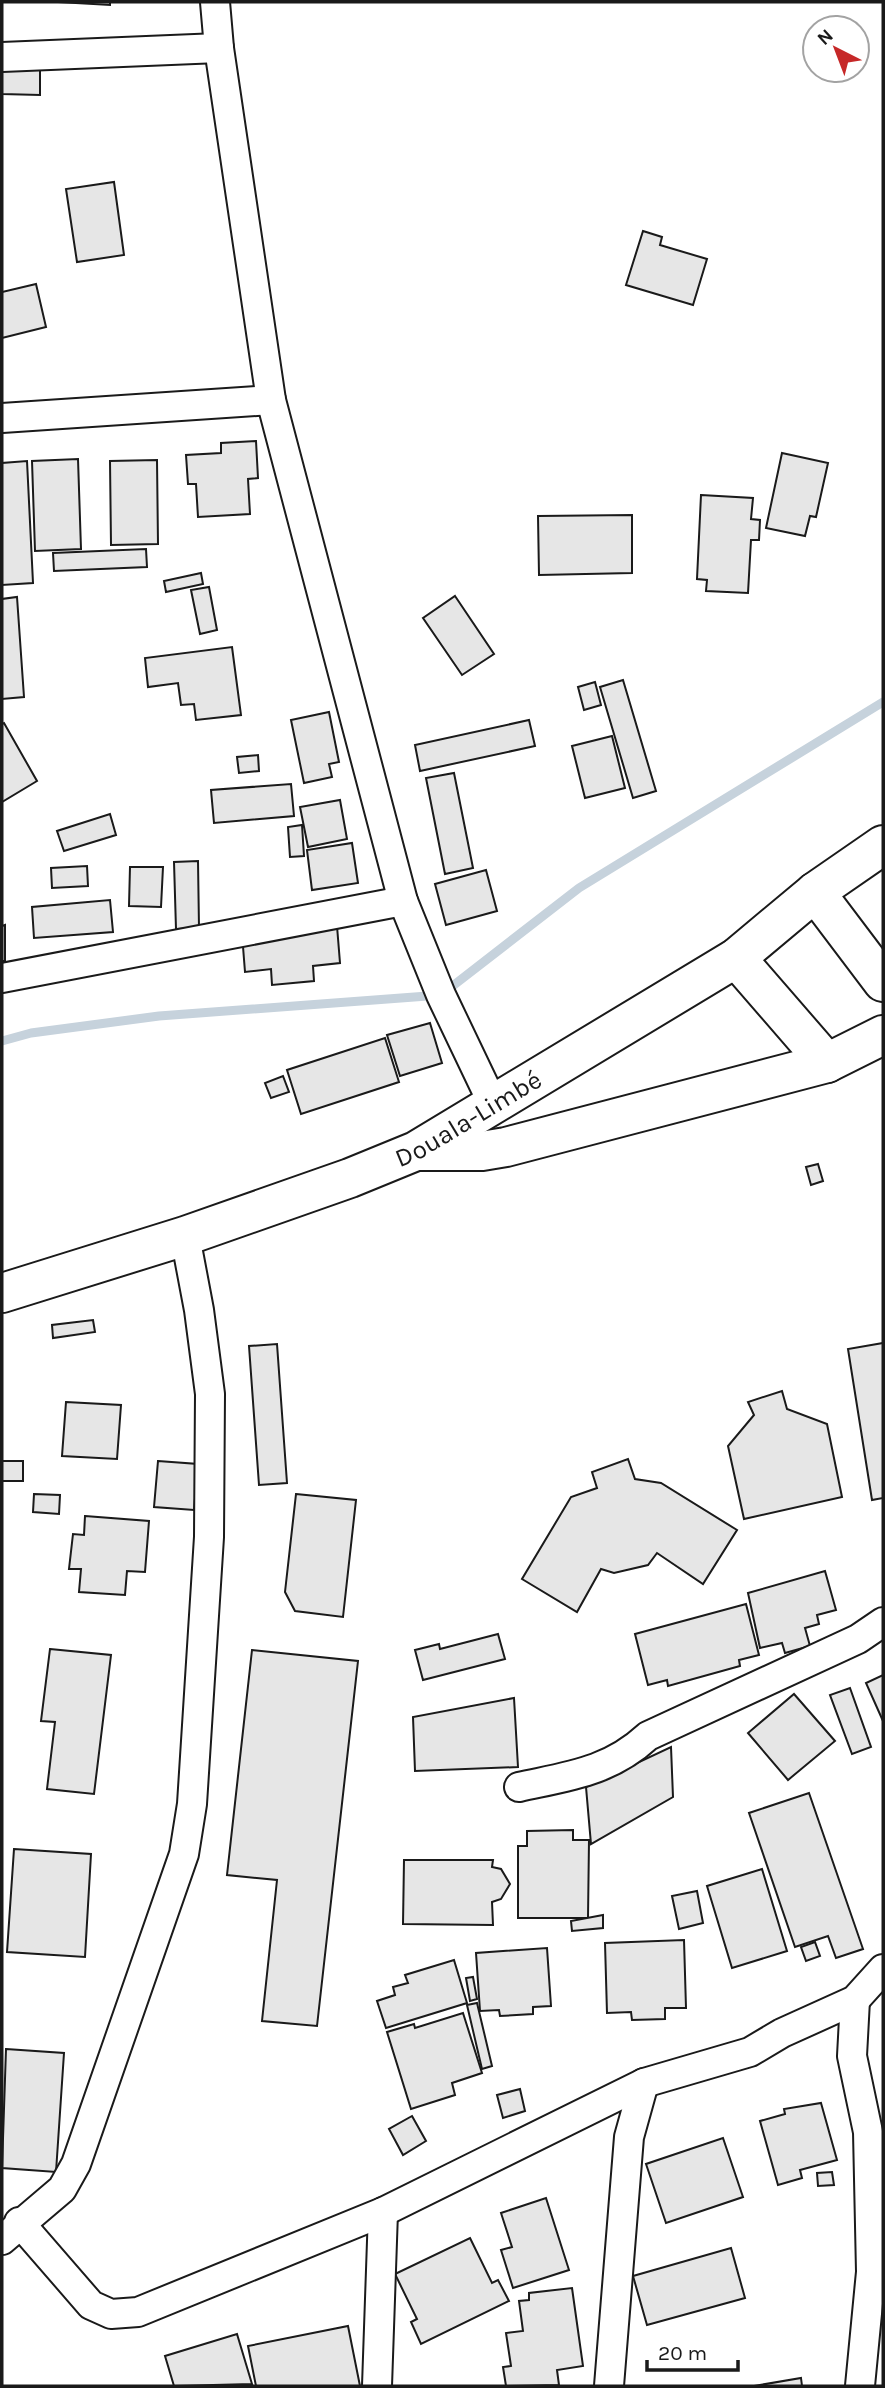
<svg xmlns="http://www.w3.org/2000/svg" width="885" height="2388" font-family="Karla,sans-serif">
<rect width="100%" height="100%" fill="#fff"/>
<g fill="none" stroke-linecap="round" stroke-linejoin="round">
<polyline stroke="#c6d2dc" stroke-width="9" points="2,1041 31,1033 159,1016 441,995 579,888 883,702"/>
</g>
<g fill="#e6e6e6" stroke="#1a1a1a" stroke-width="2">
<polygon points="58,2 110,2 110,5"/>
<polygon points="2,67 40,68 40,95 2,94"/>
<polygon points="114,182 124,255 77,262 66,189"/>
<polygon points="643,231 662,237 660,245 707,259 693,305 626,285"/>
<polygon points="36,284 46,327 2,338 2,292"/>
<polygon points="256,441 258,478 248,479 250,514 198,517 196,484 188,484 186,455 221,453 221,443"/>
<polygon points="782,453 828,463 816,517 810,516 805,536 766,528"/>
<polygon points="78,459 81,549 35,551 32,461"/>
<polygon points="157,460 158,544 111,545 110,461"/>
<polygon points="27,461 33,583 2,585 2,463"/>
<polygon points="701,495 753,498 751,519 760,520 759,540 751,540 748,593 706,591 707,580 697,579"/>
<polygon points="632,515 632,573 539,575 538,516"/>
<polygon points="146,549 147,567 54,571 53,553"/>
<polygon points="201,573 203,584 166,592 164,581"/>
<polygon points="209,587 217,630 200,634 191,590"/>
<polygon points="455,596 494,654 462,675 423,618"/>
<polygon points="17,597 24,697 2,699 2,599"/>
<polygon points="232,647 241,715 196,720 194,704 181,705 178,683 148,687 145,658"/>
<polygon points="623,680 656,791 633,798 600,687"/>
<polygon points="595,682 601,705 584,710 578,687"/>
<polygon points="329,712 339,762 329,764 332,777 304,783 291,720"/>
<polygon points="529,720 535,746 420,771 415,745"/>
<polygon points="4,723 37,781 2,802 2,724"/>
<polygon points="612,736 625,788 585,798 572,746"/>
<polygon points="258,755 259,771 239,773 237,757"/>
<polygon points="454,773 473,868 445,874 426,778"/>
<polygon points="291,784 294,816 214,823 211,790"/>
<polygon points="340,800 347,839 308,847 300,807"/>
<polygon points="110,814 116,835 64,851 57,831"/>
<polygon points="302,825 304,856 290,857 288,827"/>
<polygon points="352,843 358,883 312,890 307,850"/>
<polygon points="198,861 199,928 176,929 174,862"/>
<polygon points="87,866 88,886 52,888 51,868"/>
<polygon points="130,867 163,867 161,907 129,906"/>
<polygon points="486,870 497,911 446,925 435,884"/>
<polygon points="110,900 113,932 34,938 32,907"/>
<polygon points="5,925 5,961 2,961 2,926"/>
<polygon points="337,926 340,963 313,966 314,981 272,985 271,969 245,972 242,934"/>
<polygon points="430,1023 442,1063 400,1076 387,1035"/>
<polygon points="385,1038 399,1082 301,1114 287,1070"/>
<polygon points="283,1076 289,1092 271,1098 265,1083"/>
<polygon points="818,1164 823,1181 811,1185 806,1167"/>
<polygon points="93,1320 95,1332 53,1338 52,1325"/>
<polygon points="883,1343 883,1498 872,1500 848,1349"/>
<polygon points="277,1344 287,1483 259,1485 249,1346"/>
<polygon points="782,1391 787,1409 827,1424 842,1497 744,1519 728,1446 754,1415 748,1402"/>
<polygon points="66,1402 121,1405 117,1459 62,1456"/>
<polygon points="628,1459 635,1479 661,1483 737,1530 703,1584 657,1553 648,1565 614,1573 601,1569 577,1612 522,1579 571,1497 597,1488 592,1472"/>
<rect x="2" y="1461" width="21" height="20"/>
<polygon points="158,1461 198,1464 194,1510 154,1507"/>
<polygon points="34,1494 60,1495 59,1514 33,1512"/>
<polygon points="296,1494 356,1500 343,1617 295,1611 285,1592"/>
<polygon points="85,1516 149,1521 145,1572 127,1571 125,1595 79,1592 81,1569 69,1569 73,1534 84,1535"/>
<polygon points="825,1571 836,1610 817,1615 819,1624 805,1628 810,1646 785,1653 782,1643 760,1648 748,1593"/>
<polygon points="746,1604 759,1655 739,1660 740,1666 668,1686 667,1680 648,1685 635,1634"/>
<polygon points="498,1634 505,1659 423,1680 415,1650 439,1644 440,1649"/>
<polygon points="50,1649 111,1655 94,1794 47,1789 55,1722 41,1721"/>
<polygon points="252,1650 358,1661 317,2026 262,2021 277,1880 227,1875"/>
<polygon points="883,1675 883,1721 866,1683"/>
<polygon points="850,1688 871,1747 852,1754 830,1695"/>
<polygon points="794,1694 835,1741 788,1780 748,1733"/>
<polygon points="514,1698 518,1767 415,1771 413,1717"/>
<polygon points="671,1747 673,1797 591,1844 586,1787"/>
<polygon points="809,1793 863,1949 836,1958 828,1936 795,1947 749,1813"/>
<polygon points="573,1830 573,1840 589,1840 588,1918 518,1918 518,1846 527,1846 527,1831"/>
<polygon points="14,1849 91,1854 85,1957 7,1952"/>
<polygon points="404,1860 493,1860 492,1867 501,1869 510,1884 501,1899 492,1902 493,1925 403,1924"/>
<polygon points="762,1869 787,1951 732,1968 707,1886"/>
<polygon points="697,1891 703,1923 679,1929 672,1896"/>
<polygon points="603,1915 603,1928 572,1931 571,1921"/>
<polygon points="684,1940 686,2008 665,2008 665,2019 632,2020 631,2012 607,2013 605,1943"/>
<polygon points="815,1942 820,1956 806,1961 801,1947"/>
<polygon points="547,1948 551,2006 533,2007 533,2014 500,2016 499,2010 480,2011 476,1953"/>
<polygon points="454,1960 467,2003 386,2028 377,2001 395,1995 393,1987 408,1983 405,1975"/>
<polygon points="473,1977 477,1999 470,2001 466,1978"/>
<polygon points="477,2003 492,2066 482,2069 467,2005"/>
<polygon points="463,2013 482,2073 452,2083 455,2095 411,2109 387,2032 414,2024 415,2028"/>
<polygon points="6,2049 64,2053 56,2172 2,2168"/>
<polygon points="520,2089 525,2111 503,2118 497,2095"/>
<polygon points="821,2103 837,2160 800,2170 802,2178 778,2185 760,2121 785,2114 784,2109"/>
<polygon points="412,2116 426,2141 403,2155 389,2129"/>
<polygon points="723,2138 743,2197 666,2223 646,2164"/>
<polygon points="832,2172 834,2185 818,2186 817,2173"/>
<polygon points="546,2198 569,2270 513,2288 501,2250 512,2247 501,2213"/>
<polygon points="470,2238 492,2283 498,2280 509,2301 421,2344 411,2322 417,2319 395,2274"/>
<polygon points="731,2248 745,2298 647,2325 633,2276"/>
<polygon points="572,2288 583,2366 557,2370 559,2385 506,2386 503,2367 511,2366 506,2333 523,2331 519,2301 529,2300 529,2293"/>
<polygon points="348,2326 360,2386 256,2386 248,2346"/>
<polygon points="237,2334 252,2384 174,2386 165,2356"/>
<polygon points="801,2378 802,2386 754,2386"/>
</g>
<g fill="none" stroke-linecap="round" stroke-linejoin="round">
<defs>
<g id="street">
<polyline points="215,2 219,48 271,400 403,901 441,995 494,1106"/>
<polyline points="2,57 219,48"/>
<polyline points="2,418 271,400"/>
<polyline points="2,978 403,901"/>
<path d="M519,1787c50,-11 90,-15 129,-51l210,-97 25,-17"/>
<polyline points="855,2000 852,2056 868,2132 871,2272 860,2386"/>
<polyline points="19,2222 91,2305 111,2314 138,2312 383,2212 644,2083 750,2052 782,2033 855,2000 883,1969"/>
<polyline points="2,2240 62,2189 76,2164 184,1854 192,1804 209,1537 210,1394 199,1310 185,1236"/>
<polyline points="377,2386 383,2212"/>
<polyline points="609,2386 629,2137 644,2083"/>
</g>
<g id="secondary">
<polyline points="815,892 883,982"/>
<polyline points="736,958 827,1063 883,1035"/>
</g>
<g id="highway">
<polyline points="419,1151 482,1151 506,1147 827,1063"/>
<path id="s1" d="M2,1293l183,-57 165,-58 66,-27 320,-193 79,-66 68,-47"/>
</g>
</defs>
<use href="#street" stroke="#1a1a1a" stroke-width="32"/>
<use href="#secondary" stroke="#1a1a1a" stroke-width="42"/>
<use href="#highway" stroke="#1a1a1a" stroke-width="42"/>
<use href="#street" stroke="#fff" stroke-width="28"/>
<use href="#secondary" stroke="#fff" stroke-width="38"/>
<use href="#highway" stroke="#fff" stroke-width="38"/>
</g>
<g text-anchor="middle" stroke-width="5" stroke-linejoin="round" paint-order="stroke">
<g font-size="26" fill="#1a1a1a" stroke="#fff">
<text dy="9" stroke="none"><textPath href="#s1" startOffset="499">Douala-Limbé</textPath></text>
</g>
</g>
<rect width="885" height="2388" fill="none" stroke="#1a1a1a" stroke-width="7"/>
<g transform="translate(836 49) rotate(318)"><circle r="33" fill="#ffffff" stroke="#a3a3a3" stroke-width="2"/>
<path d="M0-5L12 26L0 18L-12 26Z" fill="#c62828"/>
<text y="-10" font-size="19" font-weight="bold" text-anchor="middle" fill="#1a1a1a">N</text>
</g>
<path d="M647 2360v10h91v-10" fill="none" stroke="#1a1a1a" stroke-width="3.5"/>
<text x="658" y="2360" font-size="21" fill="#1a1a1a" stroke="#ffffff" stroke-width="5" paint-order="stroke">20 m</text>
</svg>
